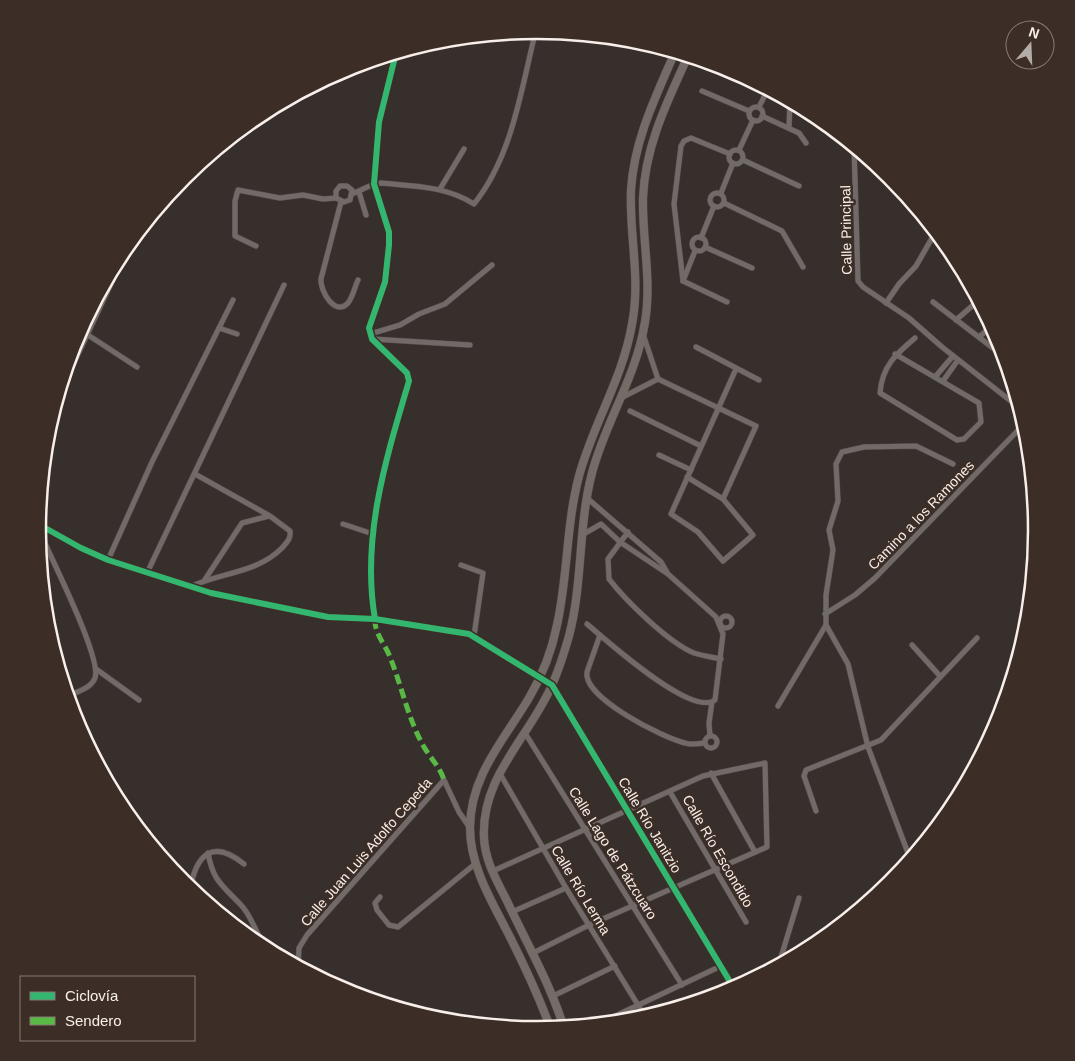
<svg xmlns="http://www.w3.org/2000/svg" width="1075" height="1061" font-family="Arial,sans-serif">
<rect width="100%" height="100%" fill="#372f2c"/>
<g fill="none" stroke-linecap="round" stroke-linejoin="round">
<defs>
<g id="street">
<polyline points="702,91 749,111"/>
<circle cx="756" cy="114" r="7"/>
<polyline points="759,107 768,89"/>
<polyline points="762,116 799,133 806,143"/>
<polyline points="789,127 790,101"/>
<polyline points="854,146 858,281 863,287 909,318 942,347 1021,409"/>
<circle cx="736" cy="157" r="7"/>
<polyline points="739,150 753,120"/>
<polyline points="743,160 799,186"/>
<polyline points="440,189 464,149"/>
<polyline points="359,192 366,215"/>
<circle cx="717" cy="200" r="7"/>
<polyline points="721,193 733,163"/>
<path d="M352,194l22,-10 7,-1c32,3 65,3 93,21 39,-49 47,-115 62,-174"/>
<path d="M341,202l-20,77c-1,12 14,38 27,24 5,-6 7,-17 10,-23"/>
<polyline points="724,203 782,231 803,267"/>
<circle cx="699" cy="244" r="7"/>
<polyline points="701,238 714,206"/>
<polyline points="256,246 235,236 235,201 238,190 280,198 303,195 323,199 336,198 344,202 350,200 352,190 347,186 340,186 336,191 336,198"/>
<polyline points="705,247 752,268"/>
<polyline points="683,281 674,204 681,146 684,141 691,138 730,154"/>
<polyline points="683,281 727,302"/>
<polyline points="683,281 695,251"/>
<polyline points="933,302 1006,358"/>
<polyline points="886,303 899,284 916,266 936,231"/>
<polyline points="956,320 979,300"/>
<polyline points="219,328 237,334"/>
<polyline points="370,334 400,325 419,314 445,304 492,265"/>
<polyline points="643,334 658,379 756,426 723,499"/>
<polyline points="88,335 137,367"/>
<polyline points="979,337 993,325"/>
<polyline points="372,339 470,345"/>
<polyline points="696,347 759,380"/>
<path d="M895,354l84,49 2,19 -17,17 -7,1 -77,-47c2,-27 16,-39 35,-55"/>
<polyline points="935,377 953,356"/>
<polyline points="943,381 958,360"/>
<polyline points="623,397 658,379"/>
<polyline points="57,399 132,239"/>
<polyline points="630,411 701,446"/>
<polyline points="659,455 691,470"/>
<polyline points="687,477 723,499 753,535 723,561 698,532 671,514 736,369"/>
<polyline points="587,498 661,562 668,574"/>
<polyline points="38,524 81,548 108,560 211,593 328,617 375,619 469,634 552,685 735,990"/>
<polyline points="343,524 373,534"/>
<path d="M42,527l1,12c10,23 59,120 52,139 -4,11 -19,13 -27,19"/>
<path d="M628,532l-20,27 1,20c17,22 60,64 85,74 9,3 18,4 27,6"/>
<path d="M582,535l19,-11 19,18 48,32 48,43 7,17 -8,66c-23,18 -109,-60 -128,-76"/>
<polyline points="108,560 152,462 233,300"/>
<polyline points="461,565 483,573 474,636"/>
<polyline points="147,573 284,285"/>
<polyline points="204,581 242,523 269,516"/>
<path d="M192,586c31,-14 65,-13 90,-38 5,-6 9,-9 8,-17l-20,-15 -75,-42"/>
<polyline points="825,614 855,595 875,578 1025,423"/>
<circle cx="726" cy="622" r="6"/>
<path d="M375,619c-14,-81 11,-161 34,-238l-2,-8 -35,-34 -3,-11 16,-46 4,-37v-13l-15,-48 5,-62 17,-69"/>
<path d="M600,635l-13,37c-5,25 76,66 98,71 6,2 13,1 19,0"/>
<polyline points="912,645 940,676"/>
<polyline points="96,669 139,700"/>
<polyline points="778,706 826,625"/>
<polyline points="525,733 682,985"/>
<circle cx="711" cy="742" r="6"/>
<polyline points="710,736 709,723 712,702"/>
<polyline points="499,772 566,888 646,1018"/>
<polyline points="711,773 755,852"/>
<polyline points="670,792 746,922"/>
<polyline points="816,811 804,776 806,770 881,740 977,638"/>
<path d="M208,853c5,28 14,32 33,52 8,8 12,20 18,31l-5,7"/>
<polyline points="911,861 868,747 848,664 826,625 826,595 833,550 829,530 838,501 836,464 842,452 864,447 916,446 953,464"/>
<polyline points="493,871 703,776 765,763 767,847 589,925 533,953"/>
<path d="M190,890c6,-35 22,-52 54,-26"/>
<polyline points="380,897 375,903 377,910 389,925 398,927 475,864"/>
<polyline points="512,912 566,888"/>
<polyline points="781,958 793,958"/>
<polyline points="298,967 299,948 307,935 444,780 459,812 470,828"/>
<polyline points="778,967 799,898"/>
<polyline points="553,996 615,966"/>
<polyline points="596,1025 721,966"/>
</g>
<g id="primary">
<path d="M564,1028c-14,-45 -37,-84 -57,-127 -10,-20 -22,-40 -23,-63 -3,-56 37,-93 61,-139 11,-19 18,-42 24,-63 14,-53 9,-110 23,-163 14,-53 44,-95 53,-151 7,-42 -3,-83 -2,-124 2,-52 24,-96 45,-142"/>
<path d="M551,1030c-11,-31 -25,-61 -40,-91 -17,-34 -41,-71 -41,-111 0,-52 34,-88 59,-130 13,-22 23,-48 28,-73 11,-49 9,-100 22,-149 14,-52 44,-98 53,-152 9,-46 -3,-89 -1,-134 3,-50 25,-94 44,-138"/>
</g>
</defs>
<use href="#street" stroke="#524b48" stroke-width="6"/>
<use href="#primary" stroke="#524b48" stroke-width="9"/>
<use href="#street" stroke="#716a68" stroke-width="5"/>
<use href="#primary" stroke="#756c68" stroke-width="8"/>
<path stroke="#58b947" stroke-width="5" stroke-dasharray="10 5" stroke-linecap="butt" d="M375,619c-1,14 10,25 15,38 12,30 18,62 34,90 7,12 16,20 20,33"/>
<defs>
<g id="cycleway">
<polyline points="38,524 81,548 108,560 211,593 328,617 375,619 469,634 552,685 735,990"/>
<path d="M375,619c-14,-81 11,-161 34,-238l-2,-8 -35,-34 -3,-11 16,-46 4,-37v-13l-15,-48 5,-62 17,-69"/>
</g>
</defs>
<use href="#cycleway" stroke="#3c2e27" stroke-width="9"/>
<use href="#cycleway" stroke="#33b770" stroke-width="6"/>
</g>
<g text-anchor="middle" stroke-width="5" stroke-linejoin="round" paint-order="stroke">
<g font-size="14" fill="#f8efea" stroke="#3c2e27">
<text transform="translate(846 230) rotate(-91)" y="5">Calle Principal</text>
<text transform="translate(921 515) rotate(-46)" y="5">Camino a los Ramones</text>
<text transform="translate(650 825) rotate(59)" y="5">Calle Río Janitzio</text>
<text transform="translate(718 851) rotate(60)" y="5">Calle Río Escondido</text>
<text transform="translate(366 852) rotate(-49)" y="5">Calle Juan Luis Adolfo Cepeda</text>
<text transform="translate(613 853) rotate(58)" y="5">Calle Lago de Pátzcuaro</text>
<text transform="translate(581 890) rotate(59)" y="5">Calle Río Lerma</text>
</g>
</g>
<path d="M0 0H1075V1061H0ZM46 530a491 491 0 1 1 982 0a491 491 0 1 1-982 0Z" fill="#3c2e27" fill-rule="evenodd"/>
<path fill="none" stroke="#f8efea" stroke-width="2.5" d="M46 530a491 491 0 1 1 982 0a491 491 0 1 1-982 0Z"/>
<rect x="20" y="976" width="175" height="65" fill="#3c2e27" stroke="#877b75"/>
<rect x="30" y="992" width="25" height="8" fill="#33b770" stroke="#877b75"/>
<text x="65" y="1001" font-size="15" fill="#f8efea">Ciclovía</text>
<rect x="30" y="1017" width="25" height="8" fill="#58b947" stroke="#877b75"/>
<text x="65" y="1026" font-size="15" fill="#f8efea">Sendero</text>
<g transform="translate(1030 45) rotate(19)"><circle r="24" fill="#3c2e27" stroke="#877b75"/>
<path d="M0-4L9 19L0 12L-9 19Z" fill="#b4aca8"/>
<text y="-8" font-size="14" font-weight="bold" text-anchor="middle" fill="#f8efea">N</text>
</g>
</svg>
